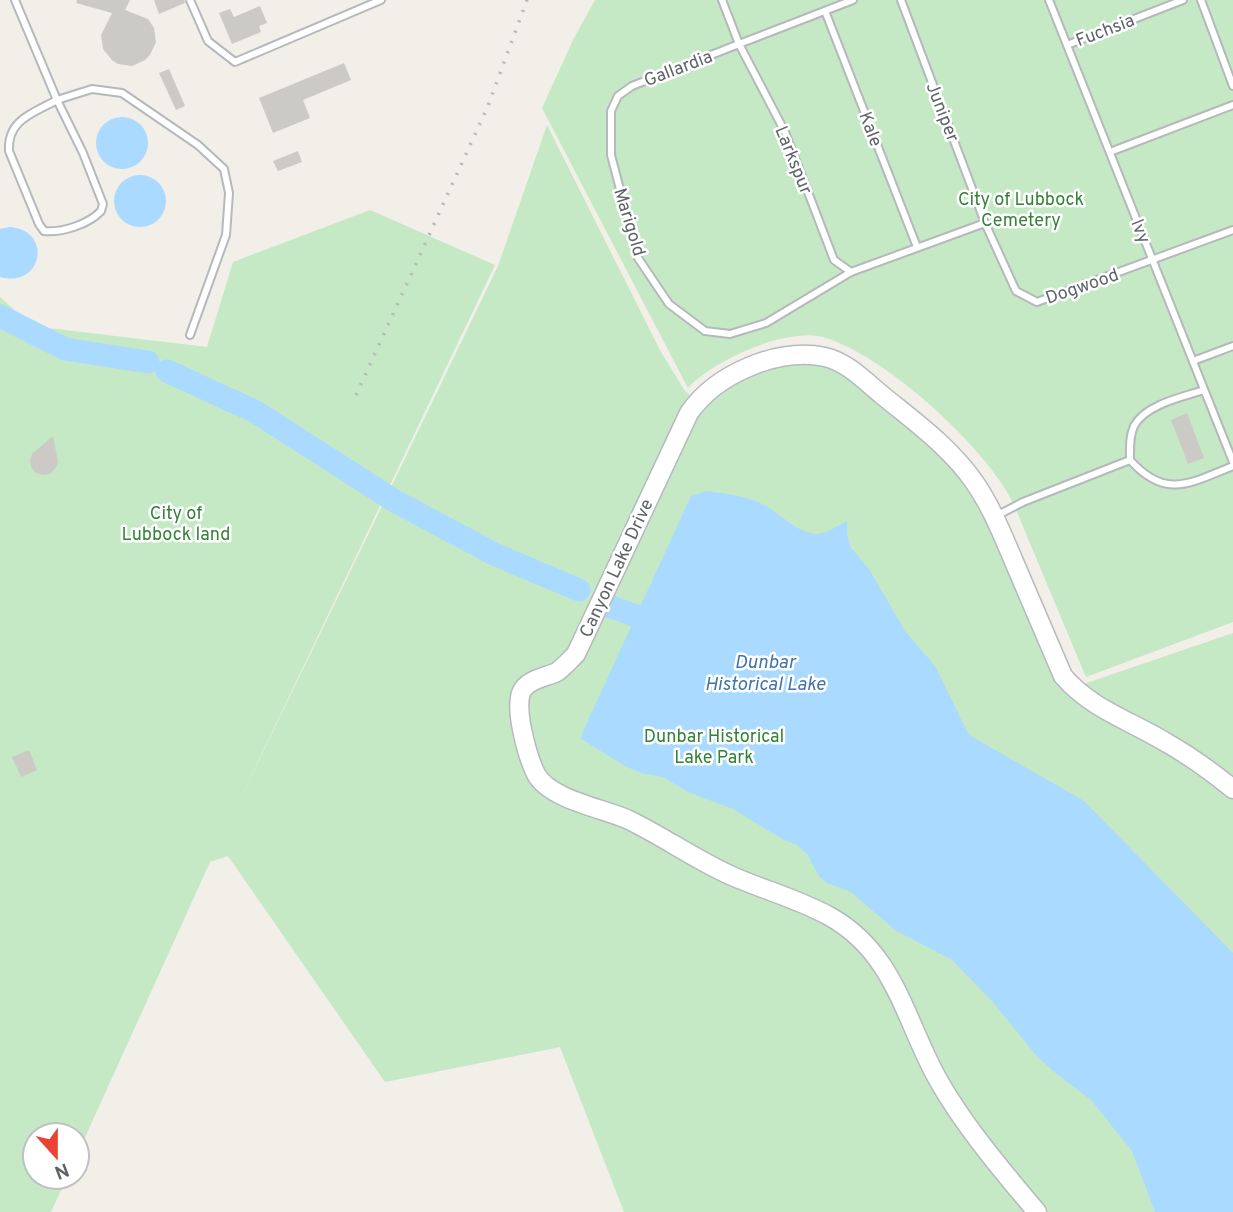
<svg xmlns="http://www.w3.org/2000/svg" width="1233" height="1212" font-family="Overpass,sans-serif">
<rect width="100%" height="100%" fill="#f1efe8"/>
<g fill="#c5e8c5">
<path d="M595,0h638v622l-147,55c-17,-40 -34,-81 -51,-122 -10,-22 -18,-47 -31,-68 -33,-52 -122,-133 -181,-150 -37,-10 -111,24 -135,51l-146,-280 32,-70z"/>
<path d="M547,125l114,227 24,39 19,16c25,-28 84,-51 121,-41 17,4 33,22 47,33 39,31 79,60 105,103 12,20 20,42 29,63 15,36 30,72 45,108l12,18 170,-58v579h-609l-64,-165 -175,35 -157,-226 -18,6 -133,293v-20h-42v42h32l-16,35h-51v-915l32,29 175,21 26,-85 137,-52 125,55 -263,551 266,-550z"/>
</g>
<g fill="#aadaff">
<circle cx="122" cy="143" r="26"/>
<circle cx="140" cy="201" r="26"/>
<path d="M9,227c45,3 33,62 -9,50v-48z"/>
<path d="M706,491c18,3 37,4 54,12 19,8 35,30 57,31 10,0 21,-9 30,-13v13l4,14 18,21 36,62 30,35 34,69 115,66 149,152v259h-78l-23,-61 -41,-51 -38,-29 -18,-17 -43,-53 -40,-41 -57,-30 -44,-38 -24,-9 -8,-7 -12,-22 -10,-9 -13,-5 -51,-31 -45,-17 -25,-15 -22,-4 -16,-7 -45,-28 111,-242z"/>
</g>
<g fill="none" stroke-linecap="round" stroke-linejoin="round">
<g stroke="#aadaff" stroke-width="23">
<polyline points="0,316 65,349 148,362"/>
<polyline points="167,371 256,412 393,500 494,554 579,590"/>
<polyline points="611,607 665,626"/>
</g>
</g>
<g fill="#cccac5">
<polygon points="77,0 130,0 125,10 148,19 154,28 156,42 150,55 145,60 132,66 118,64 112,60 103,49 101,35 112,13 76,3"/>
<polygon points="154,0 184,0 185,3 159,14"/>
<polygon points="260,6 267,23 259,26 261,32 232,44 219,13 230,9 234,17"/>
<polygon points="344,63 351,80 303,100 310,118 273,133 259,98"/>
<polygon points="169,69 185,106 176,110 159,73"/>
<polygon points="298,151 302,162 278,171 273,161"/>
<polygon points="1187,413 1204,458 1188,464 1171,420"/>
<polygon points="53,436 58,462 55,469 50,474 43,475 36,473 31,467 30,460 32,454"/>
<polygon points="29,750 37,770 21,777 12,757"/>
</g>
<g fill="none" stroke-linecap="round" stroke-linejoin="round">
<defs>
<g id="lane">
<polyline points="15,0 57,100 92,89 122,93 198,145 224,169 229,193 226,235 190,335"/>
<polyline points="190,0 208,41 235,62 381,0"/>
<polyline points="722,0 739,44 632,86 618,96 611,111 611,155 638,258 669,304 705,331 730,334 766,323 851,272 985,223 1016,291 1037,302 1233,230"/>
<polyline points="901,0 985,223"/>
<polyline points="1049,0 1233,462"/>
<polyline points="1201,0 1233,86"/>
<polyline points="825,11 917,247"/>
<polyline points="1067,45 1183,0"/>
<path d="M57,100l26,53 20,51 -2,7c-12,13 -39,22 -57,20l-5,-7 -30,-73c-2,-31 24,-38 48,-51z"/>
<polyline points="1110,152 1233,105"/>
<polyline points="851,272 834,260 785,132 739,44 853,0"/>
<polyline points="1193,361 1233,346"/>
<path d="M1130,460c0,-11 -1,-23 4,-34 12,-22 49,-29 70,-36"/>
<path d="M996,516l27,-14 107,-42c36,40 60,23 103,6"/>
</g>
<path id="secondary" d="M1037,1212c-34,-40 -76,-90 -101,-136 -32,-59 -42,-124 -107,-160 -31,-17 -65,-26 -97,-40 -36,-16 -68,-39 -103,-56 -26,-12 -79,-20 -93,-46 -8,-16 -25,-73 -12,-86 7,-9 22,-11 33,-16 7,-5 13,-12 19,-18l113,-241c27,-39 89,-66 136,-56 22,5 40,24 57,38 33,27 68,52 93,88 17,25 28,53 40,81 16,37 32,75 48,112 28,33 68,45 104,67 23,13 45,29 66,46"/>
</defs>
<use href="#lane" stroke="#b5b8bc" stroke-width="10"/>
<use href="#secondary" stroke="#b6babf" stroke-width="21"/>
<use href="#lane" stroke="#fff" stroke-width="6"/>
<use href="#secondary" stroke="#fff" stroke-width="18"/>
<polyline stroke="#b6b7b8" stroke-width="3.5" stroke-dasharray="2 9" stroke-linecap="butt" points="356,395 488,106 527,0"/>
</g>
<g text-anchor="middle" stroke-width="5" stroke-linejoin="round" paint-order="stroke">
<g font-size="18" fill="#5f6368" stroke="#fff">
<text transform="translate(1105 30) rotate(-21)" y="6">Fuchsia</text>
<text transform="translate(678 68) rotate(-21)" y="6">Gallardia</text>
<text transform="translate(943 112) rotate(69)" y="6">Juniper</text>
<text transform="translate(871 129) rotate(69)" y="6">Kale</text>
<text transform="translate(794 160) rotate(68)" y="6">Larkspur</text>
<text transform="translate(630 222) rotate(73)" y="6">Marigold</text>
<text transform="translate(1141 231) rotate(68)" y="6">Ivy</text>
<text transform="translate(1082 286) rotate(-19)" y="6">Dogwood</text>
<text transform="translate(616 568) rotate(-65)" y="6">Canyon Lake Drive</text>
</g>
<g font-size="18" fill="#348238" stroke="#fff">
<text x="1021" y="205">City of Lubbock<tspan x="1021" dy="21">Cemetery</tspan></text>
<text x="176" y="519">City of<tspan x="176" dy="21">Lubbock land</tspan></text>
<text x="714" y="742">Dunbar Historical<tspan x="714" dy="21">Lake Park</tspan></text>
</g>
<g font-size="19" font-style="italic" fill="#4174aa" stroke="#fff">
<text x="765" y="668">Dunbar<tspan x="765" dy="22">Historical Lake</tspan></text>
</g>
</g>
<g transform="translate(56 1156) rotate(159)"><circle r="33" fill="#ffffff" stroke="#bfc1c3" stroke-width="2"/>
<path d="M0-5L12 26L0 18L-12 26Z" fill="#ea4335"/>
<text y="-10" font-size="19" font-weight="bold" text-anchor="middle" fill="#5f6368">N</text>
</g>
</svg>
